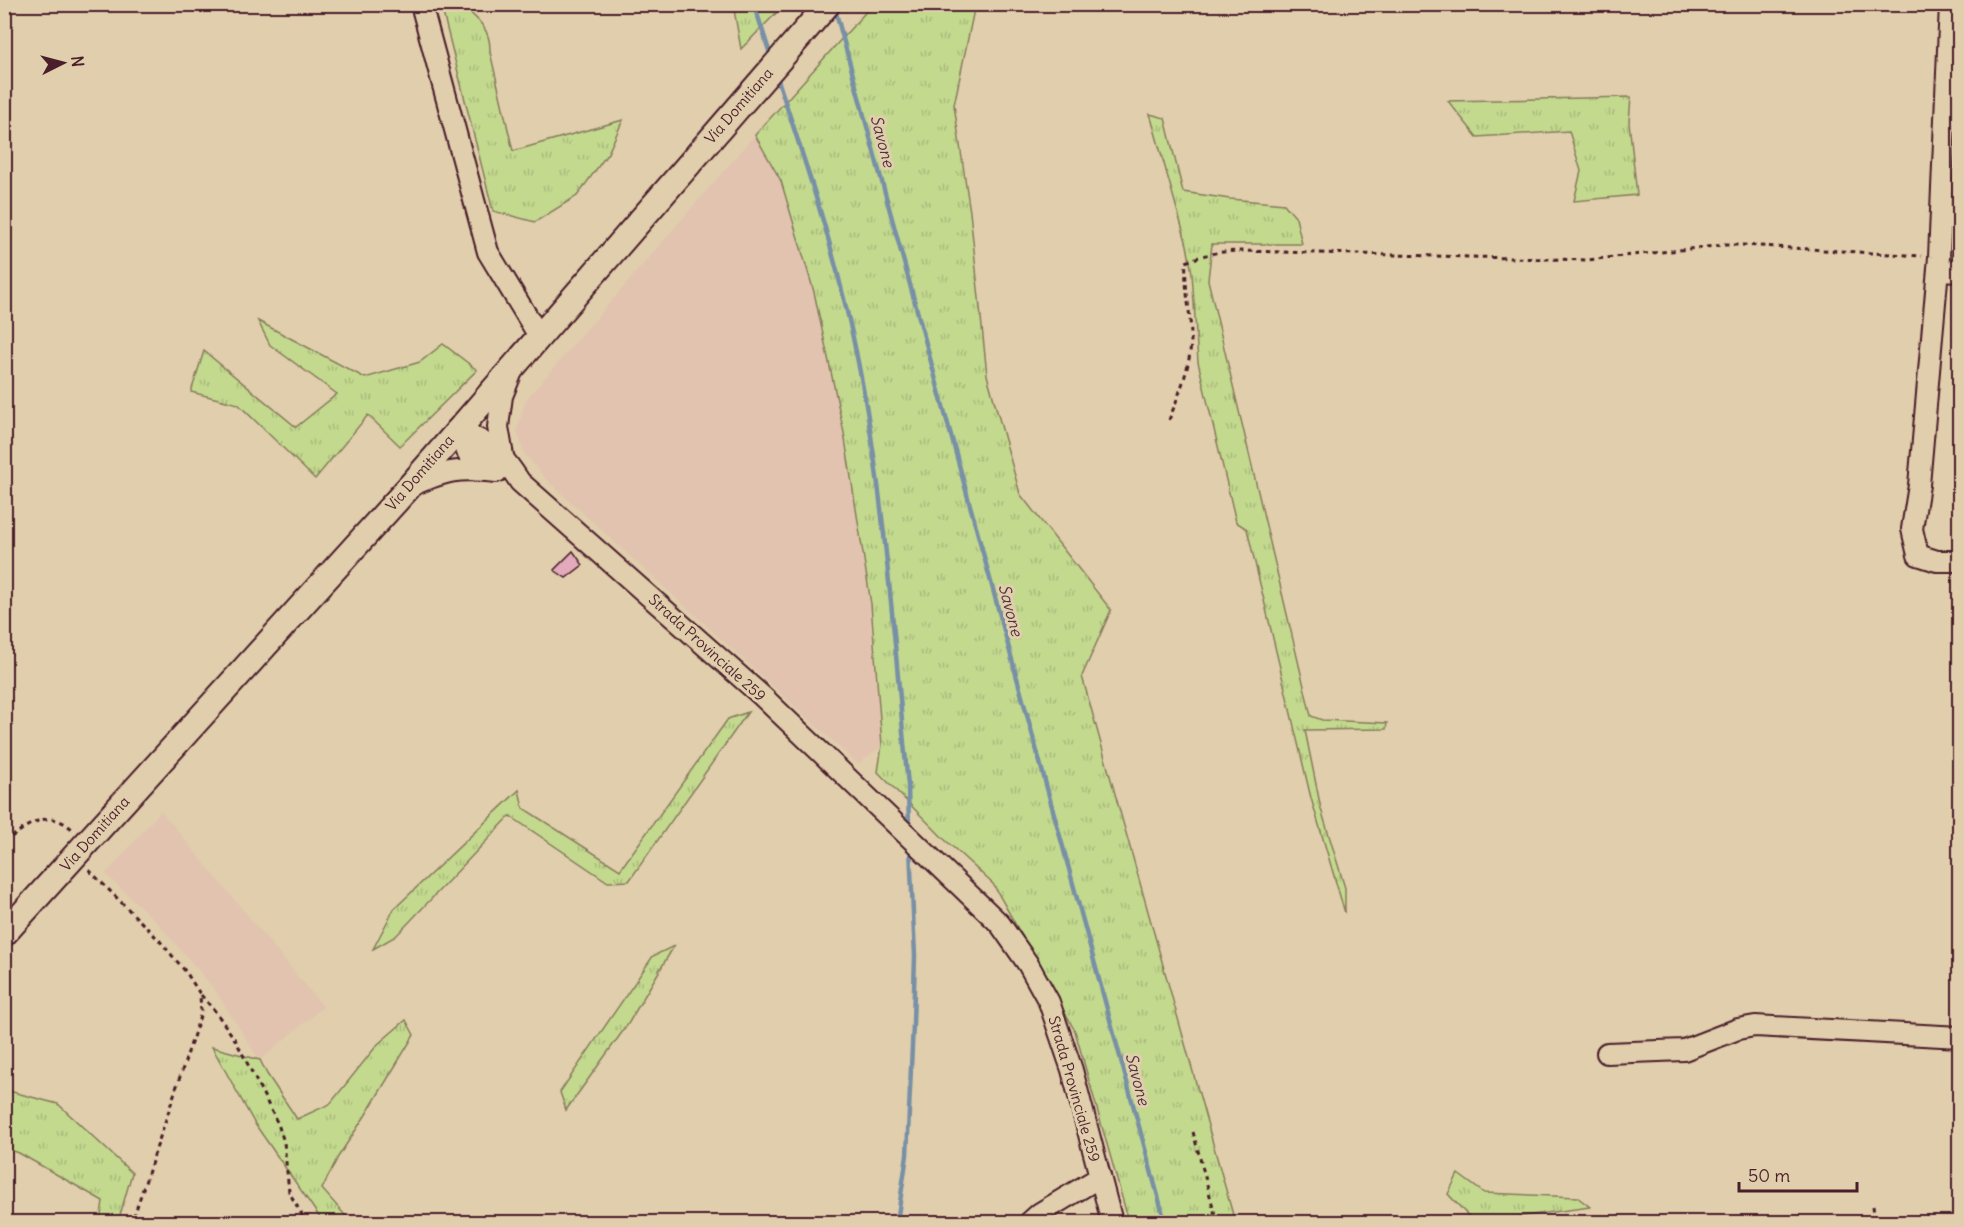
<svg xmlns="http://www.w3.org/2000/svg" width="1964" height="1227" font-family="Delius,sans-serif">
<defs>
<pattern id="grass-tufts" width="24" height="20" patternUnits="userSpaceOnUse" patternTransform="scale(1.5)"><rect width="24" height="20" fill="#c3d98e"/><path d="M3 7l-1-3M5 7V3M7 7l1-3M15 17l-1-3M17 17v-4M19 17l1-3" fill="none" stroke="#a9ba7b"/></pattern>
</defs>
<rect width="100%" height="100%" fill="#e0ceac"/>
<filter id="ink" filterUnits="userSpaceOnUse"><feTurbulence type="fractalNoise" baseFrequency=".0167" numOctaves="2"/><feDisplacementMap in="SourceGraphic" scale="12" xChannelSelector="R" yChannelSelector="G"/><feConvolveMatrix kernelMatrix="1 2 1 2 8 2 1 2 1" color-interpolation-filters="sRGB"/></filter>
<g filter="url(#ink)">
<g fill="#e1c3b0">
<polygon points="755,135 781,181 814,292 844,433 871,604 882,746 858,764 548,481 524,453 517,430 526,400"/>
<polygon points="161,811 323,1007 260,1060 213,987 157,922 106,874"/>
</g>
<g fill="url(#grass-tufts)" stroke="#867c5c" stroke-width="1.5">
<polygon points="733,4 784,4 784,5 741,49"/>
<path d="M441,5h20c17,14 30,24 29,47l23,99 110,-31 -15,33 -31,43 -42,26 -42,-11z"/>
<polygon points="872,5 975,5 954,105 970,212 987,375 1020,494 1111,610 1082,676 1235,1222 1129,1222 1075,1031 993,884 944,839 878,772 882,745 871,604 844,433 814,292 781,181 755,135"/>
<polygon points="1631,97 1629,122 1637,195 1574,201 1581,171 1569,131 1477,137 1448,101"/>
<polygon points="1150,114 1165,118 1183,192 1230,199 1284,204 1296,218 1302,244 1212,244 1208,280 1311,716 1322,720 1387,723 1386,729 1305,730 1321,809 1345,888 1345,913 1311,798 1247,529 1236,522 1198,362 1192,273 1187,245"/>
<polygon points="258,321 365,378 420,362 443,344 477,370 400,446 368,415 315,479 238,404 191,392 204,351 296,427 337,394 270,345"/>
<polygon points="748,712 629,881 608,882 510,816 396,936 373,949 394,909 519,790 523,808 620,870 728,719"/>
<polygon points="674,946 628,1024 566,1110 560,1092 653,956"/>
<polygon points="406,1020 414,1035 365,1116 338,1157 322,1189 351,1222 323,1222 255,1124 212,1047 260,1060 267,1074 297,1119 330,1104 378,1044"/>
<polygon points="5,1090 58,1104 132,1173 118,1222 100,1222 103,1201 19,1153 5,1148"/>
<polygon points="1458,1174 1484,1193 1577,1197 1590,1207 1494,1220 1495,1222 1474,1222 1448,1194"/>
</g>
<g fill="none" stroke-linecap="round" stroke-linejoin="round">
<g stroke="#7890a6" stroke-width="4.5">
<polyline points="754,4 771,57"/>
<polyline points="835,9 1165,1222"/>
<path d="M776,74c24,73 49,146 67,221 40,158 49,328 65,490l1,43"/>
<polyline points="897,1222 907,1155 913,1024 915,956 910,848"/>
</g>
</g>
<polygon fill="#e3aabb" stroke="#4a1f2b" stroke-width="1.5" points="573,551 583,565 566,578 554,570"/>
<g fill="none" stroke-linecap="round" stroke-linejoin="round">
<defs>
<g id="minor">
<polyline points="421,4 488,252 539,336"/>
<polyline points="1950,4 1939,257 1919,485 1912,529 1918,555 1937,561 1960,561"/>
<polyline points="1938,270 1960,271"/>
<path d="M456,430c36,13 44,21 64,52l242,214 238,228 28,40 21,38 23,68 40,152"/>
<polyline points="456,430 468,453 495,471"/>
<polyline points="503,456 498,427 502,396 511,374"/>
<path d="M411,486c36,-16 47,-18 86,-14"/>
<polyline points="1607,1053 1684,1050 1738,1029 1755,1026 1960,1037"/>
<polyline points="1030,1222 1040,1213 1100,1177"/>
</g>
<polyline id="major" points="4,934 409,487 828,4"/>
</defs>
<use href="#minor" stroke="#4a1f2b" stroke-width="24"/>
<use href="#major" stroke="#4a1f2b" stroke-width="28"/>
<g stroke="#4a1f2b" stroke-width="3" stroke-dasharray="4.5 4.5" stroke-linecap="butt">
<path d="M1169,420c10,-26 22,-54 22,-82 0,-25 -7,-51 -5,-76 18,-8 35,-11 56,-11l345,9 138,-15h18l179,11"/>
<path d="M4,842c24,-16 43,-36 69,-12"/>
<polyline points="89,870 159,940 186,972 200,994 201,1013 132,1222"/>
<polyline points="201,995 215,1011 236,1041 278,1124 284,1142 289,1192 306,1222"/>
<polyline points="1193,1132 1217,1222"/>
<polyline points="1873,1206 1875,1222"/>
</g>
<use href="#minor" stroke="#e0ceac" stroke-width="20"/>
<use href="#major" stroke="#e0ceac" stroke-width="24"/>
</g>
</g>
<g text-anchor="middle" stroke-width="6" stroke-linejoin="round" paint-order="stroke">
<g font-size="15" fill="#4a1f2b" stroke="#e0ceac">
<text transform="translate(739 106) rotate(-49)" y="5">Via Domitiana</text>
<text transform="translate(420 473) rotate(-49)" y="5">Via Domitiana</text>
<text transform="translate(707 648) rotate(42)" y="5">Strada Provinciale 259</text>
<text transform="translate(95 834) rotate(-48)" y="5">Via Domitiana</text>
<text transform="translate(1074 1089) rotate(74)" y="5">Strada Provinciale 259</text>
</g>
<g font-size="16" font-style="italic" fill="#523240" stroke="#e0ceac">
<text transform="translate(883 141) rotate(75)" y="6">Savone</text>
<text transform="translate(1011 610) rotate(75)" y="6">Savone</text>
<text transform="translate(1138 1079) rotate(75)" y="6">Savone</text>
</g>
</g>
<rect width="1964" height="1227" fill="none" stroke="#e0ceac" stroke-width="24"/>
<rect x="12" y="12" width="1940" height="1203" fill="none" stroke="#4a1f2b" stroke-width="2" filter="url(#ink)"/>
<g transform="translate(63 63) rotate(84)" stroke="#e0ceac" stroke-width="4.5" paint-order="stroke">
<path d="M0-4.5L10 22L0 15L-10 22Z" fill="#4a1f2b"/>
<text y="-9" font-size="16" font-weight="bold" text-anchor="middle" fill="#4a1f2b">N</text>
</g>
<path d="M1739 1182v9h118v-9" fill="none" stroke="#4a1f2b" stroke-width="3"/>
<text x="1748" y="1182" font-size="18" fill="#4a1f2b" stroke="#e0ceac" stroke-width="4.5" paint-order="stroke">50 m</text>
</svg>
